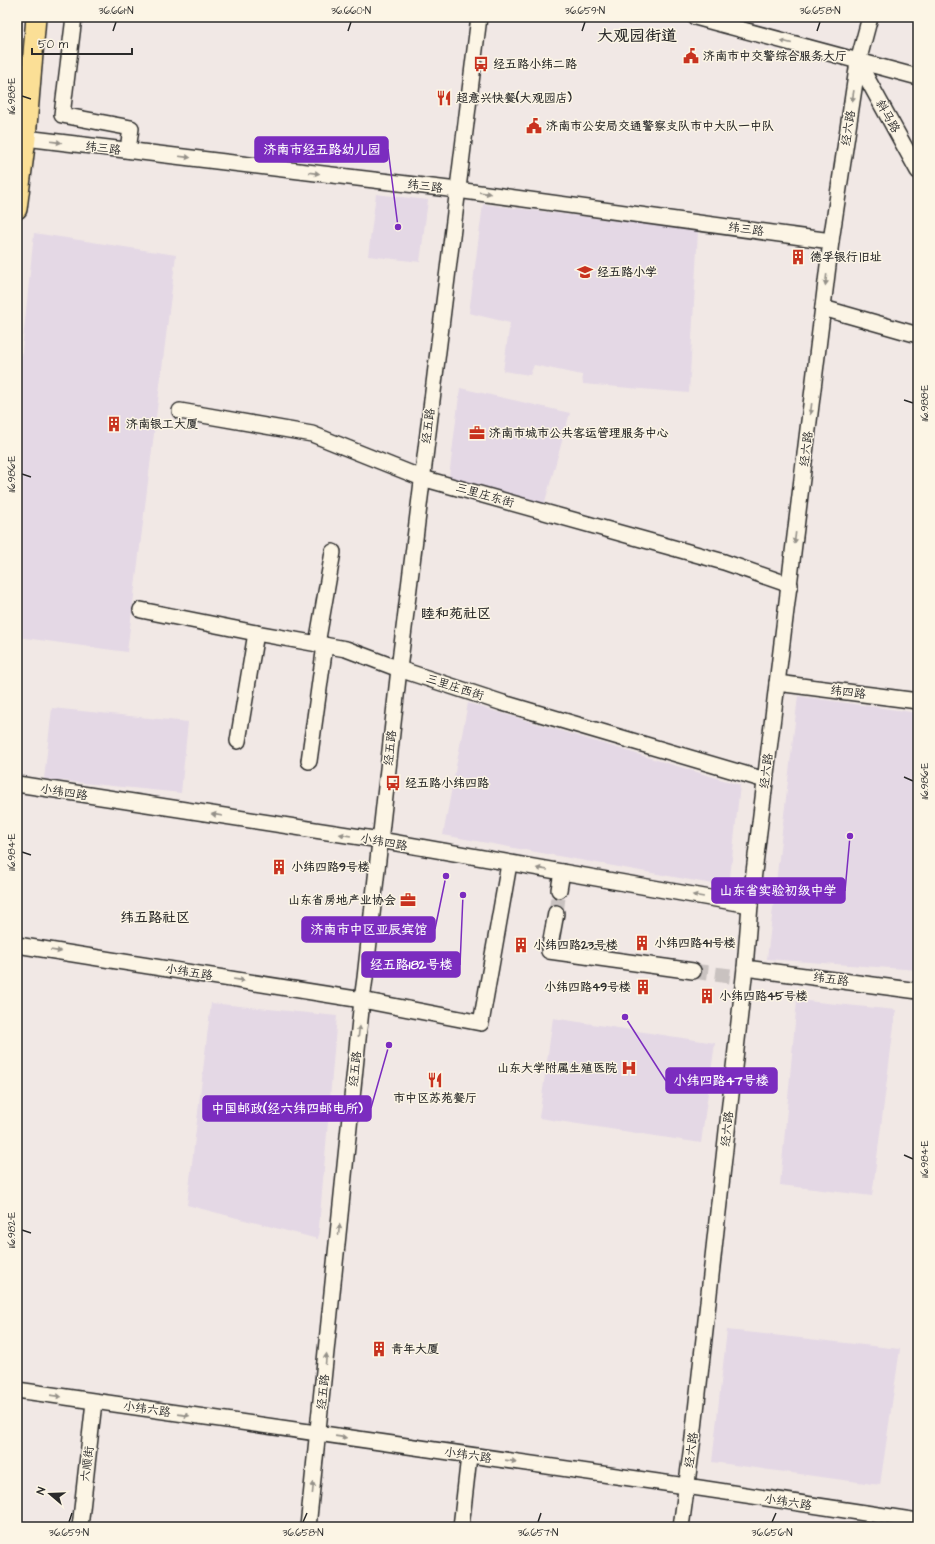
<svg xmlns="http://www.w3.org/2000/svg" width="935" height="1544" font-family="'Architects Daughter','LXGW WenKai TC',sans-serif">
<rect width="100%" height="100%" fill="#f1e8e5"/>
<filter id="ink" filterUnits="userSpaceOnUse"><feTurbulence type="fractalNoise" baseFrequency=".025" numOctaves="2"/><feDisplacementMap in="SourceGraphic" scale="8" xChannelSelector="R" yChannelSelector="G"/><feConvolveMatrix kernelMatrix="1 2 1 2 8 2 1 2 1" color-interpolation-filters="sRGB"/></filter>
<g filter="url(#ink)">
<g fill="#e4d8e5">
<polygon points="376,194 428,200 420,262 368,256"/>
<polygon points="483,204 698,231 689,393 583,384 582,375 534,365 530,375 503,371 510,323 469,313"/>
<polygon points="34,233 176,255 127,652 17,637 17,399"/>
<polygon points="460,388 570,413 544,505 449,477"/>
<polygon points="798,696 918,713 918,970 767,959"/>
<polygon points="468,703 740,785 729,887 443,835"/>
<polygon points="52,708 188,722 181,793 44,779"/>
<polygon points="797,1000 896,1010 872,1196 780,1185"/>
<polygon points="211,1003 337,1016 318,1239 187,1205"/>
<polygon points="553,1018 715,1043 701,1143 539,1118"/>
<polygon points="727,1330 900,1349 880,1485 712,1462"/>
</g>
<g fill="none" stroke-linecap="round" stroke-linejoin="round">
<g stroke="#c9c2c0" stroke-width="15" stroke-dasharray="15 8" stroke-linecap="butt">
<polyline points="556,913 559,890"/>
<polyline points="693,971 730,976"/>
</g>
<defs>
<g id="minor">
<polyline points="74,17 62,115 131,128 128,150"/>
<polyline points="695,17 918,77"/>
<polyline points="858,62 918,171"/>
<polyline points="17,137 457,190 831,241"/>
<polyline points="823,308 918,335"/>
<polyline points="180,411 312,434 422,478 724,562 790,585"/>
<polyline points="141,610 256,633 346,649 399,669 503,703 765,780"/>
<polyline points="317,644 333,552"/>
<polyline points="777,683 918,701"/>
<polyline points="238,741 256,633"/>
<polyline points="309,761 325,645"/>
<polyline points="17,784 380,840 750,905"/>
<polyline points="559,890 562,872"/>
<polyline points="556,913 549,951 693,971"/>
<polyline points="17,945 362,1000 481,1023 509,864"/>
<polyline points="745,968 918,991"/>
<polyline points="17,1390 686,1486 918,1521"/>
<polyline points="80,1527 94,1402"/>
<polyline points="308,1527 362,1000 365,978 399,669 479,17"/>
<polyline points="461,1527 469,1456"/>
<polyline points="681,1527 693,1438 745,968 750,905 831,241 858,62 870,17"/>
</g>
<polyline id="major" points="17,209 26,138 36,17"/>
</defs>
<use href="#minor" stroke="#2b2b2b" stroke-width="18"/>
<use href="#major" stroke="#2b2b2b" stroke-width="22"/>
<use href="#minor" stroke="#fcf5e5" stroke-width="15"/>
<use href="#major" stroke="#fbdf96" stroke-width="19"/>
</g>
<defs><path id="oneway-solid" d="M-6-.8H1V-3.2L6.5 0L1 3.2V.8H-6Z"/></defs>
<g fill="#949088">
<use href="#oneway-solid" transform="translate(786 42) rotate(-165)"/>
<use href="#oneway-solid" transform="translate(853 96) rotate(99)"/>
<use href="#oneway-solid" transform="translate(56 142) rotate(7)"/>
<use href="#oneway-solid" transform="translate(185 157) rotate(7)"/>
<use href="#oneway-solid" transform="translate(314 173) rotate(7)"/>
<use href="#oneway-solid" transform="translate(485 193) rotate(8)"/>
<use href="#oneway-solid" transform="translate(826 280) rotate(97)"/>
<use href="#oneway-solid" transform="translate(811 409) rotate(97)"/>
<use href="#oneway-solid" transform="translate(795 538) rotate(97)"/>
<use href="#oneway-solid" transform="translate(217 815) rotate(-171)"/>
<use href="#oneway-solid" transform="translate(345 835) rotate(-171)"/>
<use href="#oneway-solid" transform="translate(542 869) rotate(-171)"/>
<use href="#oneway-solid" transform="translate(698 896) rotate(-170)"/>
<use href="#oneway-solid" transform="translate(56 951) rotate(9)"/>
<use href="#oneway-solid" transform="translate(239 980) rotate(9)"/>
<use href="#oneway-solid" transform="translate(359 1031) rotate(-84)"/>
<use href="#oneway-solid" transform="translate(339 1230) rotate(-84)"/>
<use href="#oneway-solid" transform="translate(326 1359) rotate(-84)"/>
<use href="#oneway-solid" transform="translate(56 1396) rotate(8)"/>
<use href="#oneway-solid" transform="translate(184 1415) rotate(8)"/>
<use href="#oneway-solid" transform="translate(341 1437) rotate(8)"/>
<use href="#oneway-solid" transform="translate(511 1461) rotate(8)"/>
<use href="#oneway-solid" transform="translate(313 1488) rotate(-84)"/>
</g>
</g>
<path fill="none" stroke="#2b2b2b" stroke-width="1.5" d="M113,31l3,-9M348,31l3,-9M582,31l3,-9M817,31l3,-9M22,96l9,3M904,400l9,3M22,474l9,3M904,777l9,4M22,852l9,3M904,1155l9,4M22,1230l9,3M69,1522l3,-9M303,1522l4,-9M538,1522l3,-9M772,1522l4,-9"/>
<defs>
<symbol id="civic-bare" viewBox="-9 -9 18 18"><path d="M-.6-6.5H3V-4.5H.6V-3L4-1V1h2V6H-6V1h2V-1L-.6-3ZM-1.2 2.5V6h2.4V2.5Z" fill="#c8321e" stroke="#fcf5e5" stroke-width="2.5" paint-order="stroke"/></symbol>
<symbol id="bus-bare" viewBox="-9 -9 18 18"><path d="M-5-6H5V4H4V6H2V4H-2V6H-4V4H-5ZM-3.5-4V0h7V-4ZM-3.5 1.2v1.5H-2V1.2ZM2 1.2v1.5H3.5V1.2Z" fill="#c8321e" stroke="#fcf5e5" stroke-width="2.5" paint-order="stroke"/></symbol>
<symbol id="restaurant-bare" viewBox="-9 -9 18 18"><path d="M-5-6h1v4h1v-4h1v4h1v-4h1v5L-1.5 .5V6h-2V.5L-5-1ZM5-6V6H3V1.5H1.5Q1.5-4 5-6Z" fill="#c8321e" stroke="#fcf5e5" stroke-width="2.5" paint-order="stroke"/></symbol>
<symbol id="building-bare" viewBox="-9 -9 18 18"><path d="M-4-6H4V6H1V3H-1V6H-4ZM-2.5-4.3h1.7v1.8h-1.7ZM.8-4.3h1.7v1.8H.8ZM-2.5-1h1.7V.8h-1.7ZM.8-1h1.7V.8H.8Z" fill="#c8321e" stroke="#fcf5e5" stroke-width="2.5" paint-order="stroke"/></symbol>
<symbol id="school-bare" viewBox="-9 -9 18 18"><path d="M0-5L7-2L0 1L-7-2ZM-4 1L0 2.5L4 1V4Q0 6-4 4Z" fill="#c8321e" stroke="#fcf5e5" stroke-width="2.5" paint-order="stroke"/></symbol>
<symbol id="office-bare" viewBox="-9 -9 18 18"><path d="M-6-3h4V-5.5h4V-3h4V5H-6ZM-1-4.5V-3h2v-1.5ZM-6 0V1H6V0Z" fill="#c8321e" stroke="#fcf5e5" stroke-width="2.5" paint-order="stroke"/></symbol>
<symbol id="hospital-bare" viewBox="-9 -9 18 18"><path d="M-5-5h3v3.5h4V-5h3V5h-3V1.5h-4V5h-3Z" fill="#c8321e" stroke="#fcf5e5" stroke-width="2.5" paint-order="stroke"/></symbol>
</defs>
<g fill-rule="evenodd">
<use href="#civic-bare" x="680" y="45" width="22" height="22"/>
<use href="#bus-bare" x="470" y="53" width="22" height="22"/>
<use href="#restaurant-bare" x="433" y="87" width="22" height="22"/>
<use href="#civic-bare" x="523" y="115" width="22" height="22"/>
<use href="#building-bare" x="787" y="246" width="22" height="22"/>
<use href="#school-bare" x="574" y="261" width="22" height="22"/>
<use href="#building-bare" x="103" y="413" width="22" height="22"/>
<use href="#office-bare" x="466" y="422" width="22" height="22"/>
<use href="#bus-bare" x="382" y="772" width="22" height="22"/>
<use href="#building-bare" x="268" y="856" width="22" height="22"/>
<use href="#office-bare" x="397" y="889" width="22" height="22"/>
<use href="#building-bare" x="631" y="932" width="22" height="22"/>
<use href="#building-bare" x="510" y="934" width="22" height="22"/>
<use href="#building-bare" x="632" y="976" width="22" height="22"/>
<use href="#building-bare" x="696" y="985" width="22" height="22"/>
<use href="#hospital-bare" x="618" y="1057" width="22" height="22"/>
<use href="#restaurant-bare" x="424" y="1069" width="22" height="22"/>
<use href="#building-bare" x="368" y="1338" width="22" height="22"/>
</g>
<g text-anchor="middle" stroke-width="3" stroke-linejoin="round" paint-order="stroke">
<g font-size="12" font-weight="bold" fill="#2b2b2b" stroke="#fcf5e5" text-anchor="start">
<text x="703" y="60">济南市中交警综合服务大厅</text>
<text x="493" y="68">经五路小纬二路</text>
<text x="456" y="102">超意兴快餐(大观园店)</text>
<text x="546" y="130">济南市公安局交通警察支队市中大队一中队</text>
<text x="810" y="261">德孚银行旧址</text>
<text x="597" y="276">经五路小学</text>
<text x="126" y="428">济南银工大厦</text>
<text x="489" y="437">济南市城市公共客运管理服务中心</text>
<text x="405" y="787">经五路小纬四路</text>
<text x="291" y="871">小纬四路9号楼</text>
<text x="396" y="904" text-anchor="end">山东省房地产业协会</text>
<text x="654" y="947">小纬四路41号楼</text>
<text x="533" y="949">小纬四路23号楼</text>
<text x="631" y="991" text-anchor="end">小纬四路49号楼</text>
<text x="719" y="1000">小纬四路45号楼</text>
<text x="617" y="1072" text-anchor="end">山东大学附属生殖医院</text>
<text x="435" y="1102" text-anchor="middle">市中区苏苑餐厅</text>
<text x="391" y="1353">青年大厦</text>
</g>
<g font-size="12" fill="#2b2b2b" stroke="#fcf5e5">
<text transform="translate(888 116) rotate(61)" y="4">斜马路</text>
<text transform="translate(848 128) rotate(-81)" y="4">经六路</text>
<text transform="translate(103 148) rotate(7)" y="4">纬三路</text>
<text transform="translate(425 186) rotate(7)" y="4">纬三路</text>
<text transform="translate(746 229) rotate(8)" y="4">纬三路</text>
<text transform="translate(428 426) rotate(-83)" y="4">经五路</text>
<text transform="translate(806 449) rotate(-83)" y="4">经六路</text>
<text transform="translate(485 495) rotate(16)" y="4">三里庄东街</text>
<text transform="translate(455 687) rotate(18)" y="4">三里庄西街</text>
<text transform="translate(848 692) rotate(7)" y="4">纬四路</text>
<text transform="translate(390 748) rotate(-84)" y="4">经五路</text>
<text transform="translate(766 771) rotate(-83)" y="4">经六路</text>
<text transform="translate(64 792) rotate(9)" y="4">小纬四路</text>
<text transform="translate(384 842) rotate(10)" y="4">小纬四路</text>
<text transform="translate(189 972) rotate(9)" y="4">小纬五路</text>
<text transform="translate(831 979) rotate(8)" y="4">纬五路</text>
<text transform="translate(355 1069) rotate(-84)" y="4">经五路</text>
<text transform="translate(727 1129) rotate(-84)" y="4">经六路</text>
<text transform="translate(323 1392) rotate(-84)" y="4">经五路</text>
<text transform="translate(147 1409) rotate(8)" y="4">小纬六路</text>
<text transform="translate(691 1450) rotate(-82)" y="4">经六路</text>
<text transform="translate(468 1455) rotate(8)" y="4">小纬六路</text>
<text transform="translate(87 1464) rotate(-83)" y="4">六顺街</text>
<text transform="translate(788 1502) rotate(9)" y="4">小纬六路</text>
</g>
<g font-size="14" font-weight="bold" fill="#2b2b2b" stroke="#fcf5e5">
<text x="456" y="618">睦和苑社区</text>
<text x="155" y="922">纬五路社区</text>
</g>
<g font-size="16" font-weight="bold" fill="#2b2b2b" stroke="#fcf5e5">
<text x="637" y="41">大观园街道</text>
</g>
</g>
<path fill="none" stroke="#7b2cbf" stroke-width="1.5" d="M398 227L388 149M850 836L845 891M446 876L435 929M463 895L460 965M625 1017L666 1081M389 1045L371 1108"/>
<g fill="#7b2cbf" stroke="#fcf5e5" stroke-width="1.5">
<circle cx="398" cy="227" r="4"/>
<circle cx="850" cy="836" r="4"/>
<circle cx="446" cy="876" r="4"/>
<circle cx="463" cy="895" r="4"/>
<circle cx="625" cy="1017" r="4"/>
<circle cx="389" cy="1045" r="4"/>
</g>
<g fill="#7b2cbf" stroke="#7b2cbf" stroke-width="1.5">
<rect x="255" y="137" width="133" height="25" rx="4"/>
<rect x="712" y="878" width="133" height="25" rx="4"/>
<rect x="302" y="917" width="133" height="25" rx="4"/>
<rect x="362" y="952" width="98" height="25" rx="4"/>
<rect x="666" y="1068" width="111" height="25" rx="4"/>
<rect x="203" y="1096" width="168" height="25" rx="4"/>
</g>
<g font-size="13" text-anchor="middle" font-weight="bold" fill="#fff">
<text x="322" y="154">济南市经五路幼儿园</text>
<text x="778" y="895">山东省实验初级中学</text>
<text x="369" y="934">济南市中区亚辰宾馆</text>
<text x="411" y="969">经五路182号楼</text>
<text x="721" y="1085">小纬四路47号楼</text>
<text x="287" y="1113">中国邮政(经六纬四邮电所)</text>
</g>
<rect width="935" height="1544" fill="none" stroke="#fcf5e5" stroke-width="44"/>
<g transform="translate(50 1494) rotate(289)" stroke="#fcf5e5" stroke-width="3" paint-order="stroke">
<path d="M0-3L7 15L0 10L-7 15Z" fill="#2b2b2b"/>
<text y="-6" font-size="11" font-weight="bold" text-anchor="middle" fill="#2b2b2b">N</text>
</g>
<path d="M32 48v6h100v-6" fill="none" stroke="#2b2b2b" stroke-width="2"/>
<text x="38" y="48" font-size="12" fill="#2b2b2b" stroke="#fcf5e5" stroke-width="3" paint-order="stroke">50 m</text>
<rect x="22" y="22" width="891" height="1500" fill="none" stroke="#2b2b2b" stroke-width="1.5"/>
<g font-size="10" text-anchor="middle" fill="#2b2b2b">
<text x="116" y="14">36.661°N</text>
<text x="351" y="14">36.660°N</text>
<text x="585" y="14">36.659°N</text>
<text x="820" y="14">36.658°N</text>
<text transform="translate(11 96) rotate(-90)" y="4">116.988°E</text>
<text transform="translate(924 403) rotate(-90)" y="4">116.988°E</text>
<text transform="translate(11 474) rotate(-90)" y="4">116.986°E</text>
<text transform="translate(924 781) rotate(-90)" y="4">116.986°E</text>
<text transform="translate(11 852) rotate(-90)" y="4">116.984°E</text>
<text transform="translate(924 1159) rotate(-90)" y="4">116.984°E</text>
<text transform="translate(11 1230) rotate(-90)" y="4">116.982°E</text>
<text x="69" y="1536">36.659°N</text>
<text x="303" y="1536">36.658°N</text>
<text x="538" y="1536">36.657°N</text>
<text x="772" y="1536">36.656°N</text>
</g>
</svg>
